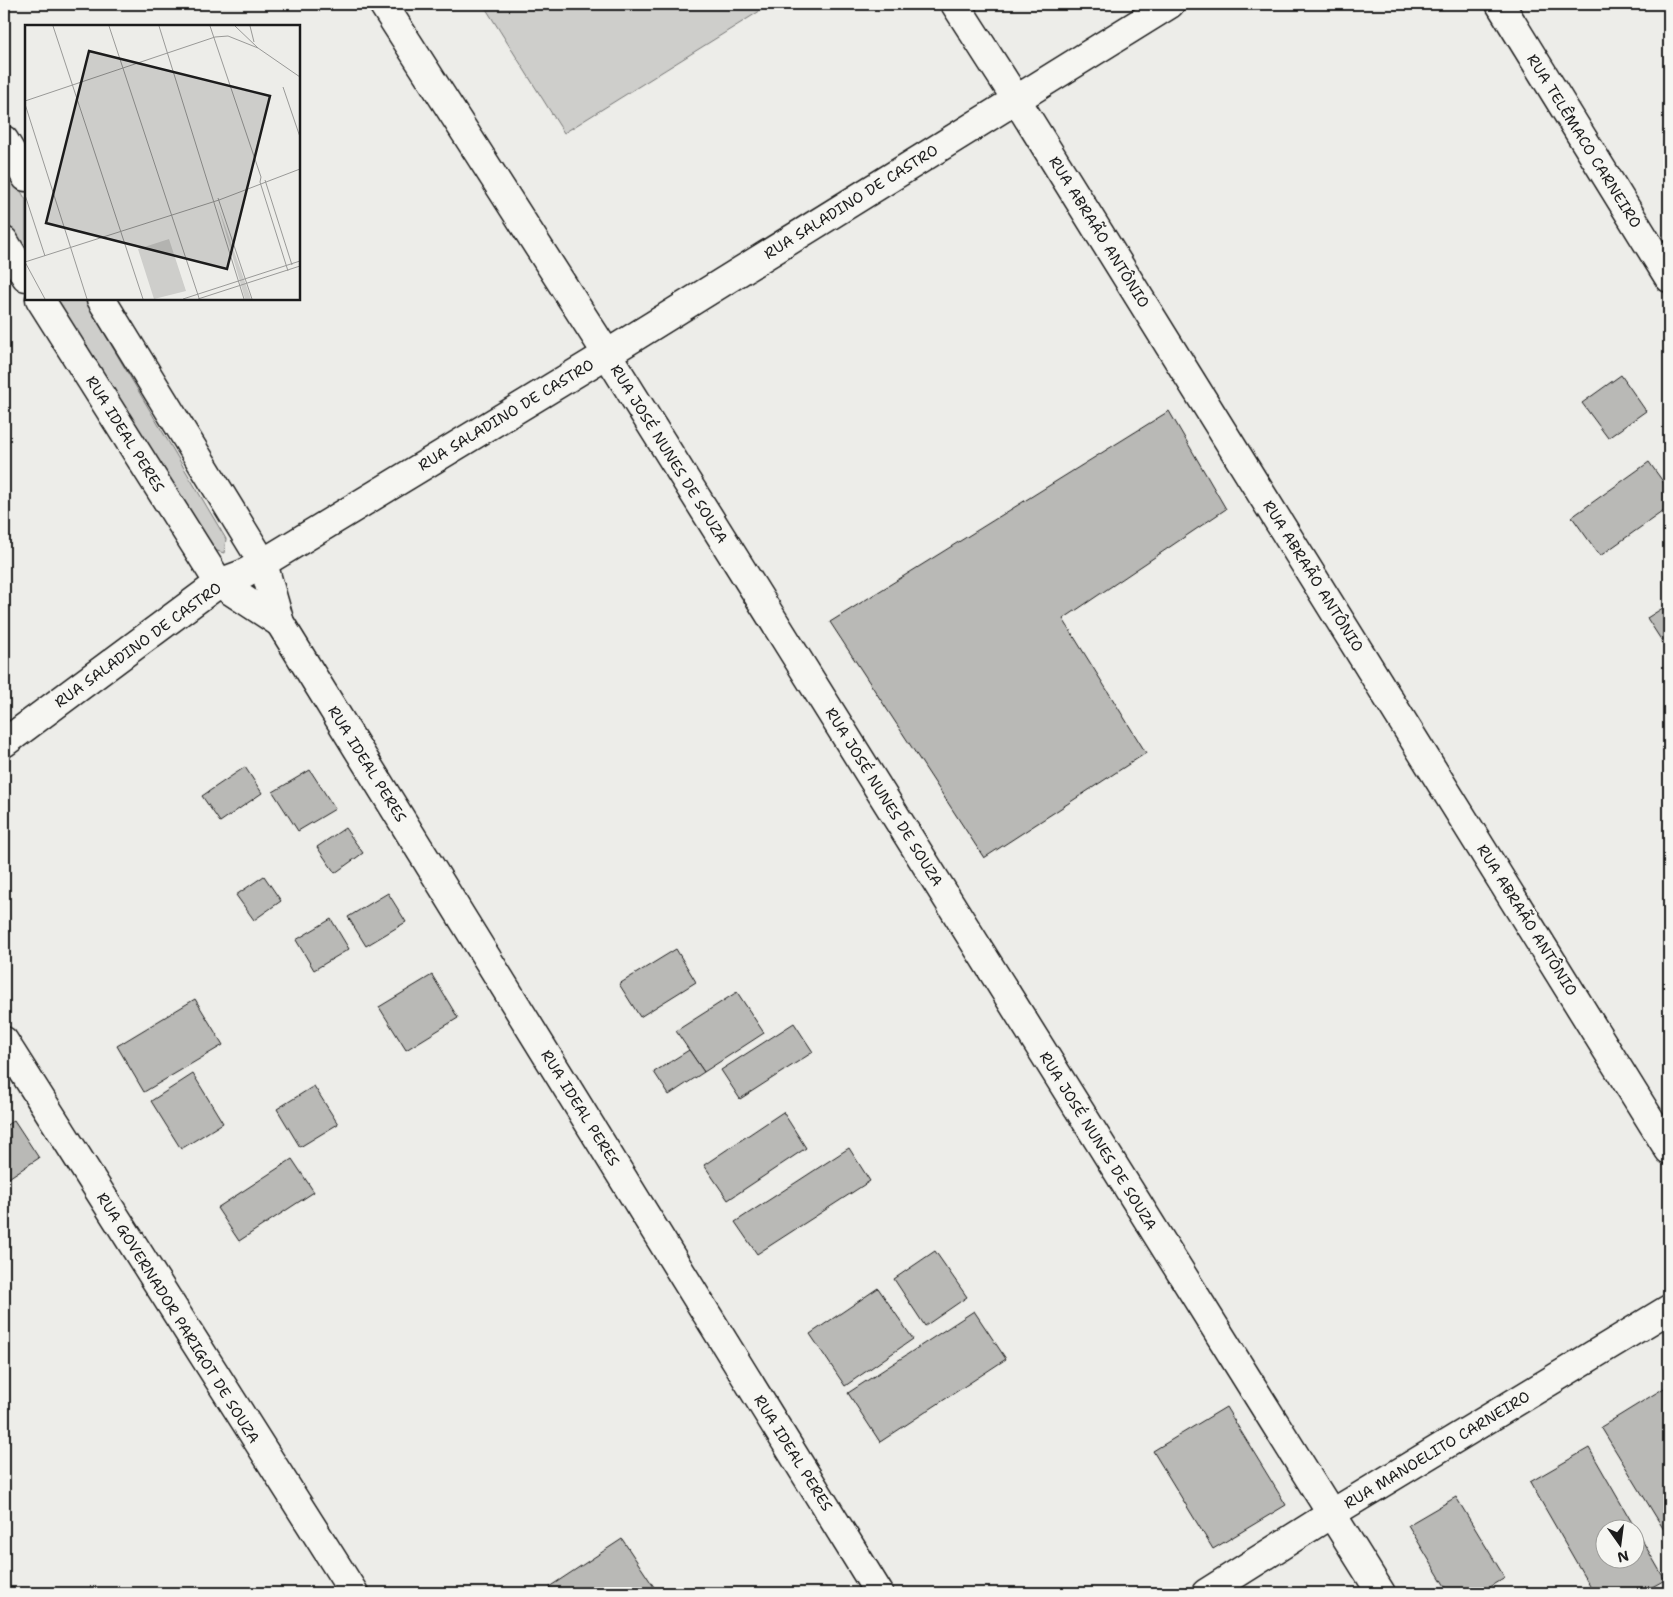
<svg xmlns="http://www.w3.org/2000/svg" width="1673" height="1597" font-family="'Shantell Sans',sans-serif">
<rect width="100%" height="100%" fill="#edede9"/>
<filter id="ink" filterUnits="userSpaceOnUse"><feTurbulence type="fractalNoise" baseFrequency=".02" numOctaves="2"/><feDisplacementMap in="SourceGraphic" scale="10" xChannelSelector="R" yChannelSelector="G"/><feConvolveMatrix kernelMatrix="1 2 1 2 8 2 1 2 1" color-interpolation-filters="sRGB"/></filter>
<g filter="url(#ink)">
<g fill="#cececb" stroke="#757574">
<polygon points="483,4 771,4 564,133"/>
<polygon points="4,162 26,200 26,259 4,224"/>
<polygon points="51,299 84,299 226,539 224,553 210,549"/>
</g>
<g fill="#b9b9b6" stroke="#1c1c1c" fill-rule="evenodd">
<polygon points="1621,375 1646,411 1608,438 1582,403"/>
<polygon points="1169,411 1226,509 1063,619 1146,753 984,858 830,622"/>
<polygon points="1649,462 1669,490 1669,507 1600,556 1572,517"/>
<polygon points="1669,604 1669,652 1647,618"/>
<polygon points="245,767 262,793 220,822 202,796"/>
<polygon points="310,770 335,809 298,831 273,792"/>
<polygon points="345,828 363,853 335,873 317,847"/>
<polygon points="264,876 281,901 254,920 236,895"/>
<polygon points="388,893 406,922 366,946 348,917"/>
<polygon points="331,919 349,949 314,970 296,940"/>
<polygon points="676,949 696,982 640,1017 619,984"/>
<polygon points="432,975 458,1018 406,1050 379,1007"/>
<polygon points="737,992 764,1033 704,1072 676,1031"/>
<polygon points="195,999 223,1045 144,1092 117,1046"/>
<polygon points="794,1023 813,1052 740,1099 721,1070"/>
<polygon points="689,1050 704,1072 669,1095 654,1072"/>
<polygon points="193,1074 223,1123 181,1149 151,1101"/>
<polygon points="314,1086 338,1124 300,1147 277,1109"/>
<polygon points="783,1112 806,1148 728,1200 704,1165"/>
<polygon points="14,1120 39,1158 4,1181 4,1127"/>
<polygon points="849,1148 870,1181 757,1254 735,1222"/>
<polygon points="292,1159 314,1192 239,1241 217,1208"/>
<polygon points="935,1251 967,1297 925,1326 894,1279"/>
<polygon points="878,1288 913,1339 845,1386 810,1334"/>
<polygon points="974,1311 1006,1359 880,1442 848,1393"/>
<polygon points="1669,1385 1669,1538 1601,1427"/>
<polygon points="1226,1407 1286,1505 1213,1549 1153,1451"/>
<path d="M1589,1448l76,132 -24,13h-47l-64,-111zM1606,1530h30v30h-30z"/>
<polygon points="1456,1497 1505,1578 1480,1593 1449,1593 1408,1525"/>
<polygon points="622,1539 658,1593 553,1593 549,1587"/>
</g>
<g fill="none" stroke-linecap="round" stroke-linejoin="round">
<defs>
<g id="minor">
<polyline points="383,4 607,354 1381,1593"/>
<polyline points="955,4 1016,99 1669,1150"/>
<polyline points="1500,4 1669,278"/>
<polyline points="4,140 26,177"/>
<polyline points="4,241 26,277"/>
<polyline points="40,299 219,583 280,623"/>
<polyline points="101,299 263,563 280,623 879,1593"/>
<polyline points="4,743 219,583 243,574 263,563 607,354 1170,4"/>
<polyline points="4,1041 354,1593"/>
<polyline points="1206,1593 1331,1514 1669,1309"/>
</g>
</defs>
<use href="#minor" stroke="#1c1c1c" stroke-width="31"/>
<use href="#minor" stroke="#f6f6f2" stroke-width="28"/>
</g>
</g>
<g text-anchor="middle" stroke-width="5" stroke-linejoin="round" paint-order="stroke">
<g font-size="15" fill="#1c1c1c" stroke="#f6f6f2">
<text transform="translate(1584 141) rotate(58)" y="5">RUA TELÊMACO CARNEIRO</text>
<text transform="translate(851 202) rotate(-32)" y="5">RUA SALADINO DE CASTRO</text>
<text transform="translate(1099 232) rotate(58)" y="5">RUA ABRAÃO ANTÔNIO</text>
<text transform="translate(506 415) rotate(-31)" y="5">RUA SALADINO DE CASTRO</text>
<text transform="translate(125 434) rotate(58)" y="5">RUA IDEAL PERES</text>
<text transform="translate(669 454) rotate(58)" y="5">RUA JOSÉ NUNES DE SOUZA</text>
<text transform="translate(1313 576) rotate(58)" y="5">RUA ABRAÃO ANTÔNIO</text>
<text transform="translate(138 645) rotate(-36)" y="5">RUA SALADINO DE CASTRO</text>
<text transform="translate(367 764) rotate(58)" y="5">RUA IDEAL PERES</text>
<text transform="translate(884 797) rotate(58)" y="5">RUA JOSÉ NUNES DE SOUZA</text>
<text transform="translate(1527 920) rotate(58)" y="5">RUA ABRAÃO ANTÔNIO</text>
<text transform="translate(580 1108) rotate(58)" y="5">RUA IDEAL PERES</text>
<text transform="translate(1098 1141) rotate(58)" y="5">RUA JOSÉ NUNES DE SOUZA</text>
<text transform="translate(178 1318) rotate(58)" y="5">RUA GOVERNADOR PARIGOT DE SOUZA</text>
<text transform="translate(1437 1450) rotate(-31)" y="5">RUA MANOELITO CARNEIRO</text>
<text transform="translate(793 1453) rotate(58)" y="5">RUA IDEAL PERES</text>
</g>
</g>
<g transform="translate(25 25)">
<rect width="275" height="275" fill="#edede9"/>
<path d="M192,178l34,96h-6zM144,214l17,52 -32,8 -16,-50z" fill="#cececb"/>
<path fill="none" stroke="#999997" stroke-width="1" d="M28,1l90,273M84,1l90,272M134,1l85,273M185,1l51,151 -1,5 28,89M210,1l23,22 42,29M225,1l4,16M258,62l17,50M0,76l190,-64 13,-1 30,12M0,79l62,195M240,155l27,85M0,170l20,61M193,173l34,101M0,237l194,-62 81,-31M0,237l20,37M158,274l117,-38M173,274l102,-33"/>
<path fill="#1c1c1c" fill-opacity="0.15" stroke="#1c1c1c" stroke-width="2.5" d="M64,26l181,45 -43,173 -181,-46z"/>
<rect width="275" height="275" fill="none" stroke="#1c1c1c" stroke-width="2.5"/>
</g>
<rect width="1673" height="1597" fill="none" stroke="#f6f6f2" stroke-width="20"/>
<rect x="10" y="10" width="1653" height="1577" fill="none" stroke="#1c1c1c" stroke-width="2" filter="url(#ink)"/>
<g transform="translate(1620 1544) rotate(166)"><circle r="24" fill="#f6f6f2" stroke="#9f9f9c"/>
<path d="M0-4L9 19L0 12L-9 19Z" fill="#1c1c1c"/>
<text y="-8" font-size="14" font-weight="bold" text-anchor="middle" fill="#1c1c1c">N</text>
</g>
</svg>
